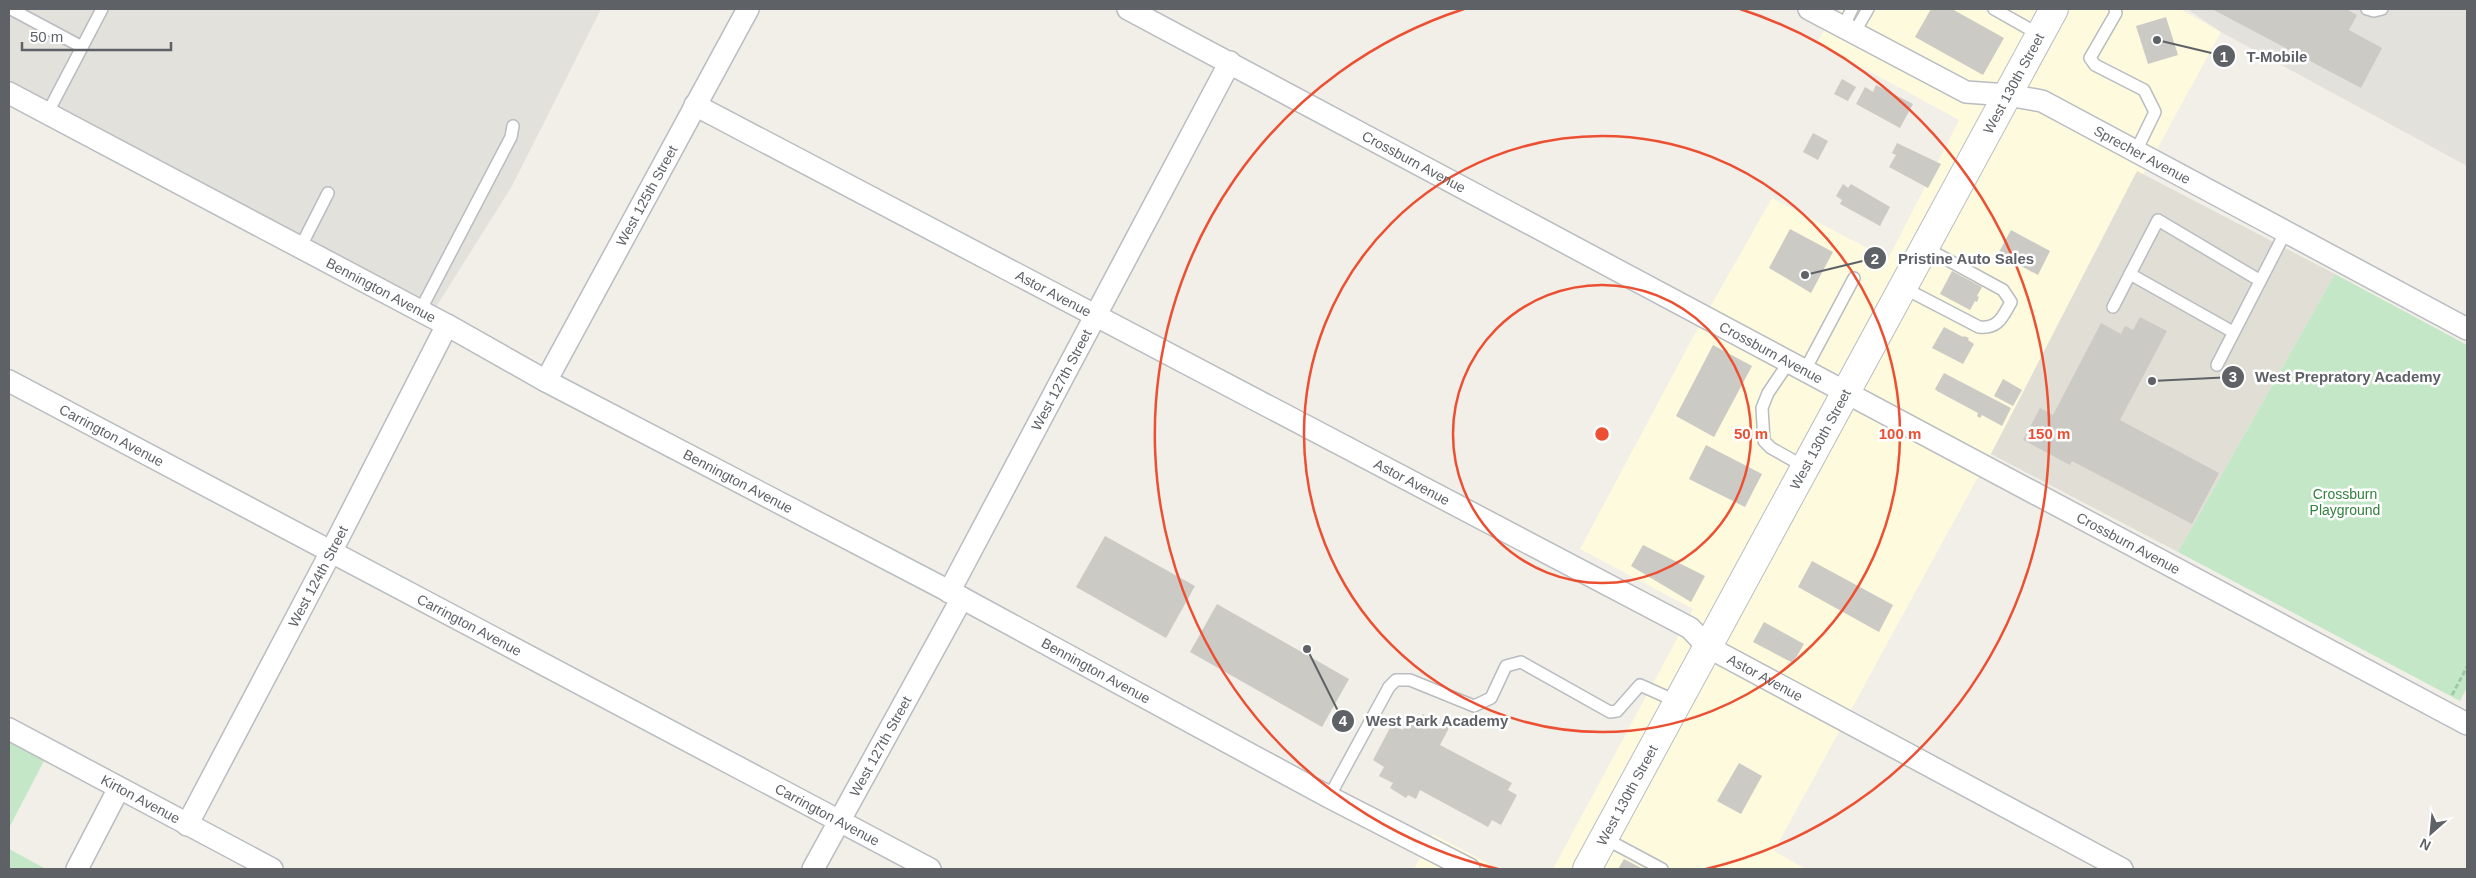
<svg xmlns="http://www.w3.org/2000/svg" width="2476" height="878" font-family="Arial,sans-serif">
<rect width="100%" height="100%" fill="#f1efe7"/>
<g fill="#fefade">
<polygon points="1836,9 2180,9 2221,32 1774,851 1806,869 1553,869 1693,609 1580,549 1692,339 1772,198 1888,259 1959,120 1817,43"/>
<polygon points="1433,834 1499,869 1414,869"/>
</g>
<g fill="#e2e1db">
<polygon points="9,9 601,9 512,186 436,307 9,92"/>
<polygon points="2187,9 2467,9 2467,166 2221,32"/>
</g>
<polygon fill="#e1dfd5" points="2137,171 2335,274 2178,552 1991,454"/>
<g fill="#c4e8c7">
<polygon points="2335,274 2467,345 2467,687 2460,701 2178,552"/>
<polygon points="9,739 46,757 9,828"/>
<polygon points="9,849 46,869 9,869"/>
</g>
<g fill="#cccac4">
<polygon points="1931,9 1952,9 2004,38 1983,75 1915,37"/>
<polygon points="2212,9 2346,9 2357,15 2349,30 2382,48 2361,88"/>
<polygon points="2166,17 2178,55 2148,64 2136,26"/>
<polygon points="1842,79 1856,87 1848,101 1834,94"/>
<polygon points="1876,85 1913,104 1900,128 1856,104 1865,87 1873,92"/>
<polygon points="1813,133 1828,141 1818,160 1803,152"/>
<polygon points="1897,143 1941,164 1928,188 1889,167 1896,155 1892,153"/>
<polygon points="1843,184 1848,188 1851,184 1890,207 1880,226 1840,204 1842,200 1836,196"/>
<polygon points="1790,229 1833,252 1811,293 1769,268"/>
<polygon points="2011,230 2050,251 2038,275 1998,254"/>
<polygon points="1952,271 1982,287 1977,296 1979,297 1977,302 1975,301 1970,310 1940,294"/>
<polygon points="2140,317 2167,331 2120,420 2219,473 2192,524 2072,461 2070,465 2023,440 2040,408 2053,415 2101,323 2121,334 2125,326 2133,330"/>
<polygon points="1944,327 1963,337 1964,336 1969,338 1968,340 1974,344 1963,364 1932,348"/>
<polygon points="1713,345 1752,366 1714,437 1676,416"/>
<polygon points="1944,373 2011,408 2002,426 1982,415 1980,418 1977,416 1978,413 1937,391 1935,389"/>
<polygon points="2003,379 2022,390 2013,406 1994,396"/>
<polygon points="1706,445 1762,474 1745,507 1689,479"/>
<polygon points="1105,536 1195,586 1166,638 1076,587"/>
<polygon points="1643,545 1705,576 1691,602 1631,566"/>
<polygon points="1812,561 1893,605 1879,632 1798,587"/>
<polygon points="1217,604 1349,679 1322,727 1190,652"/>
<polygon points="1764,622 1804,644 1793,663 1753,642"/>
<polygon points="1412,714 1421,719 1423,714 1449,728 1440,745 1512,783 1508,790 1517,795 1501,825 1492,820 1488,827 1420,790 1416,799 1408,795 1406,798 1390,788 1393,783 1379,776 1384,767 1373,760 1392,724 1403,730"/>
<polygon points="1739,763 1762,776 1741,814 1717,801"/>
<polygon points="1624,859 1643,869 1618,869"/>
</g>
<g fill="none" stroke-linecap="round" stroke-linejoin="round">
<defs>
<g id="service">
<polyline points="11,9 82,47"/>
<polyline points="1994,9 2040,35"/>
<polyline points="2115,9 2116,13 2090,58 2095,65 2144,90 2155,112 2136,151"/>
<polyline points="2367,9 2374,11 2382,9"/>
<polyline points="1843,27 1852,9"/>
<polyline points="1854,33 1868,9"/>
<polyline points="47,114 102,9"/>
<polyline points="300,248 328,193"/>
<path d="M1902,287l77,40c19,2 23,-9 32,-25l-8,-12 -79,-43"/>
<polyline points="2113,307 2130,274"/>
<polyline points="420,311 511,137 513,126"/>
<polyline points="2233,332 2130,274 2158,220 2259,280"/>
<polyline points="1789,362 1768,393 1762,408 1764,441 1771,448 1805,467"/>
<polyline points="2217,365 2286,231"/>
<polyline points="1805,370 1854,278"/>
<polyline points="1329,797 1389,687 1396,680 1410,680 1474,706 1491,698 1506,666 1521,662 1610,712 1617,711 1640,685 1678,702"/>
<polyline points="1604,838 1662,869"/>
</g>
<g id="minor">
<path id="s1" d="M1128,9l1339,715"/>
<path id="s2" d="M1809,9l157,83 42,3 34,6 425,228"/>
<path id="s3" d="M9,93l438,232 99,56 416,217 367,199 140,72"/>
<path id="s4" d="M695,105l995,523 18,19 414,222"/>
<path id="s5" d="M9,381l921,488"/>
<path id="s6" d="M546,381l202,-372"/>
<path id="s7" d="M949,592l281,-530"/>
<path id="s8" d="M9,729l263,140"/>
<path id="s9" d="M187,825l144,-273 116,-227"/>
<polyline points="77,869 119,788"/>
<path id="s10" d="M813,869l149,-271"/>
</g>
<g id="secondary">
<path id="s11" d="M1587,869l467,-860"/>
</g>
</defs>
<use href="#service" stroke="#b9bcc0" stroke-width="14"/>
<use href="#minor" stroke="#b9bcc0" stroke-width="24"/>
<use href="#secondary" stroke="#babdc3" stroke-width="30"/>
<polyline stroke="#9cc9ad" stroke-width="3" stroke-dasharray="5 2.5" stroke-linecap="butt" points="2452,695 2467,667"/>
<use href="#service" stroke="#fff" stroke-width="11"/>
<use href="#minor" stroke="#fff" stroke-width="21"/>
<use href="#secondary" stroke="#fff" stroke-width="28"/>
</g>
<g fill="none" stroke="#ec4f32" stroke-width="2.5">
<circle cx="1602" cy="434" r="149"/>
<circle cx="1602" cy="434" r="298"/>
<path d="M1498 869A447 447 0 0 1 1464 9M1740 9A447 447 0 0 1 1706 869"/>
</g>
<g text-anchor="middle" stroke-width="5" stroke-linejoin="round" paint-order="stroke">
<g font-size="14" fill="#5e6267" stroke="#fff">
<text dy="5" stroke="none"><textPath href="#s11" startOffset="894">West 130th Street</textPath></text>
<text dy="5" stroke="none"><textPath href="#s2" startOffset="368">Sprecher Avenue</textPath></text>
<text dy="5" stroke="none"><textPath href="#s1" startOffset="324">Crossburn Avenue</textPath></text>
<text dy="5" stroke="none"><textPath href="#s6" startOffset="211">West 125th Street</textPath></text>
<text dy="5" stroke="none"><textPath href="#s3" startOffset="421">Bennington Avenue</textPath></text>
<text dy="5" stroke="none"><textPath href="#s4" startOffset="405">Astor Avenue</textPath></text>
<text dy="5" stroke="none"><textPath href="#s1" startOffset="729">Crossburn Avenue</textPath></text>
<text dy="5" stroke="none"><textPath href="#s7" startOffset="240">West 127th Street</textPath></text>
<text dy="5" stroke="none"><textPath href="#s5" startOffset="116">Carrington Avenue</textPath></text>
<text dy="5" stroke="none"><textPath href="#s11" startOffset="489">West 130th Street</textPath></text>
<text dy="5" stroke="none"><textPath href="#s3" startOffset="826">Bennington Avenue</textPath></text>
<text dy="5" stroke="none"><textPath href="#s4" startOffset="810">Astor Avenue</textPath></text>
<text dy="5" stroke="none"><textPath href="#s1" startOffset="1134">Crossburn Avenue</textPath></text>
<text dy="5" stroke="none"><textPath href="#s9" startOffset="281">West 124th Street</textPath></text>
<text dy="5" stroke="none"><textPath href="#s5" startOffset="521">Carrington Avenue</textPath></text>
<text dy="5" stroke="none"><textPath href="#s3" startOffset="1231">Bennington Avenue</textPath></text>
<text dy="5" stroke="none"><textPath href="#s4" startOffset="1215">Astor Avenue</textPath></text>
<text dy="5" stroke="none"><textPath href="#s10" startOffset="140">West 127th Street</textPath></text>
<text dy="5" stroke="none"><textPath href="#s11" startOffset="84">West 130th Street</textPath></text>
<text dy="5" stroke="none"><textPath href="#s8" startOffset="149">Kirton Avenue</textPath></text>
<text dy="5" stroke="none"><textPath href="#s5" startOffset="926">Carrington Avenue</textPath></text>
</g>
<g font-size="14" fill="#33823d" stroke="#fff">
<text x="2345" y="499">Crossburn<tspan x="2345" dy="16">Playground</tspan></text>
</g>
</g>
<circle cx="1602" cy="434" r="8" fill="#ec4f32" stroke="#fff" stroke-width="2.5"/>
<g font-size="15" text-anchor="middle" font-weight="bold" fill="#ec4f32" stroke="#fff" stroke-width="5" stroke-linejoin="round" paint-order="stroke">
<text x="1751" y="439">50 m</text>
<text x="1900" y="439">100 m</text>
<text x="2049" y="439">150 m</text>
</g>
<path fill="none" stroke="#5e6267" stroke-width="2" d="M2157 40L2224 56M1805 275L1875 258M2152 381L2233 377M1307 649L1343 721"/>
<g fill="#5e6267" stroke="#fff" stroke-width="2">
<circle cx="2157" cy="40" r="5"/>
<circle cx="1805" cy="275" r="5"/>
<circle cx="2152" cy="381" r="5"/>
<circle cx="1307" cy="649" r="5"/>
<circle cx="2224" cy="56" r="12"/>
<circle cx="1875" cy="258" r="12"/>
<circle cx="2233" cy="377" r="12"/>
<circle cx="1343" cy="721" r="12"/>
</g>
<g font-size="15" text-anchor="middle" font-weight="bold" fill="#fff">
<text x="2224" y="62">1</text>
<text x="1875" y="264">2</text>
<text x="2233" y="382">3</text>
<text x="1343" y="726">4</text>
</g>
<g font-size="15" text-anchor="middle" font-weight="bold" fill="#5e6267" stroke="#fff" stroke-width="5" stroke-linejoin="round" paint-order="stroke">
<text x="2277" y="62">T-Mobile</text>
<text x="1966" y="264">Pristine Auto Sales</text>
<text x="2348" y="382">West Prepratory Academy</text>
<text x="1437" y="726">West Park Academy</text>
</g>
<rect width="2476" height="878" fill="none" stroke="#5e6267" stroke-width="20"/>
<g transform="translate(2431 833) rotate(207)" stroke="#ffffff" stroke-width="4" paint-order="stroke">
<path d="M0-4L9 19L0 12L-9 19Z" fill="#5e6267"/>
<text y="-8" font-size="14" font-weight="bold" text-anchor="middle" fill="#5e6267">N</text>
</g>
<path d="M22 42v8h149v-8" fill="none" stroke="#5e6267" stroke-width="2.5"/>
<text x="30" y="42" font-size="15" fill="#5e6267" stroke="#ffffff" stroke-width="4" paint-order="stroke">50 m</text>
</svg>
